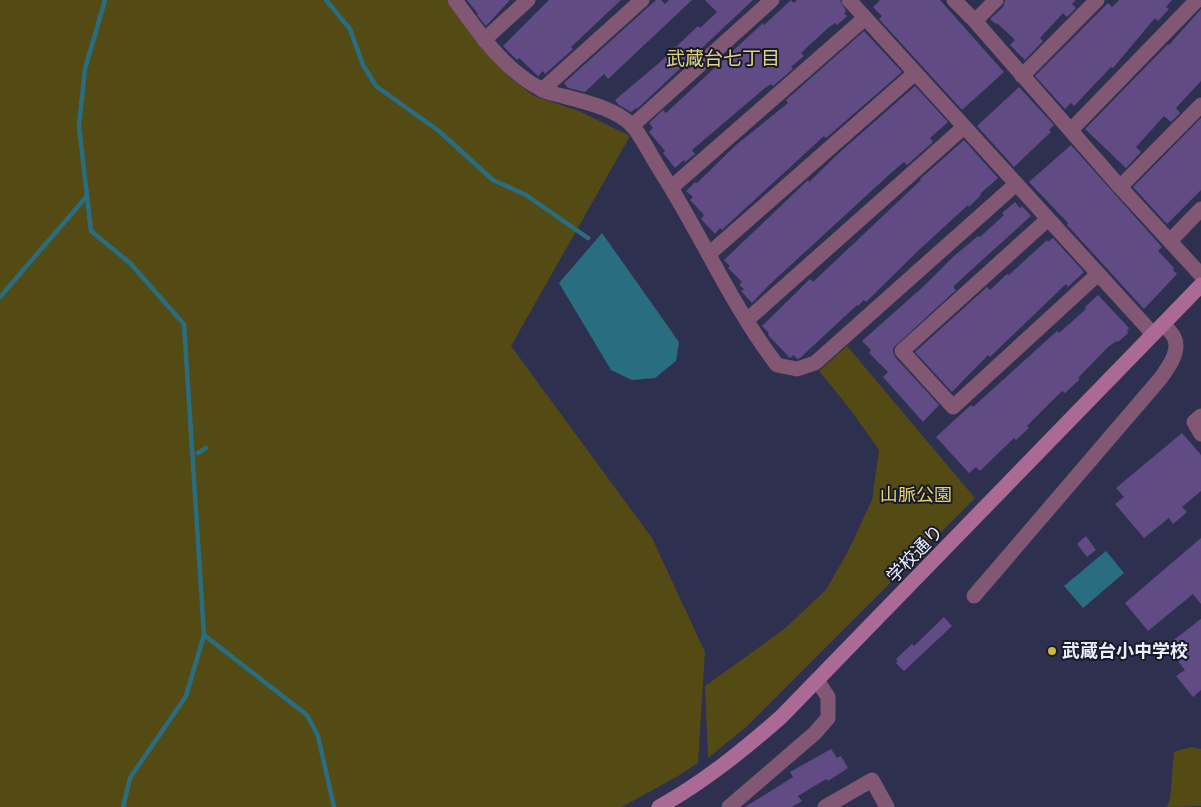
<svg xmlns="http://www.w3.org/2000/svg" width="1201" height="807" font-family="Arial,'Noto Sans JP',sans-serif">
<rect width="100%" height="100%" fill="#2e304f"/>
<g fill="#544a14">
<polygon points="0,0 446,0 508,76 534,96 579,111 630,136 511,346 652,538 705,652 698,763 678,776 622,807 0,807"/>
<polygon points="847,346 975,498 747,726 708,758 705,686 783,630 826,590 849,549 872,500 879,450 850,409 819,371"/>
<polygon points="1191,747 1201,749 1201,806 1167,807 1170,799 1174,752"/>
</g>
<g fill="#296d81">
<polygon points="602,233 679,342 676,361 655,378 632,380 611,370 559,283"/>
<polygon points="1106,551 1124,573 1083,608 1064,586"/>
</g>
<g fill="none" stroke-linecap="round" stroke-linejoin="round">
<g stroke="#296d81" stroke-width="4.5">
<polyline points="105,0 85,69 79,126 91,231 130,263 184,324 204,635 186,696 130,778 123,807"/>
<polyline points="326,0 350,29 363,65 376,86 439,131 493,180 526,195 588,238"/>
<polyline points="0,297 87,196"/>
<polyline points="198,453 206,448"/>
<polyline points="204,635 307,715 318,736 334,807"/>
</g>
</g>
<g fill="#604b84">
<polygon points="467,0 510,0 486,26 477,15 478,14"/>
<polygon points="549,0 621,0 571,47 573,49 545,74 543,71 538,76 519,58 517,60 503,46"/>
<polygon points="656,0 661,0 665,4 669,0 692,0 608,79 604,74 585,92 568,88 564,83"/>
<polygon points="705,0 753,0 637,109 636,108 631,112 619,105 615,100 659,63 698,26 700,28 717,12"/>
<polygon points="791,0 794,3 797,0 840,0 846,11 844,13 847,16 837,25 835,23 828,28 801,53 804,56 791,67 793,69 773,86 771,84 765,88 692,150 695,154 685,162 684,160 675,168 663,153 665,151 649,132 653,128 649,123 663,110 666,113 763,23 764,25"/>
<polygon points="880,0 940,0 1004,72 962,110 879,19 882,16 873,7"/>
<polygon points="1005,0 1076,0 1072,4 1076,8 1067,17 1063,13 1040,38 1043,41 1025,60 1010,45 1015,40 997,23 996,24 990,19 1003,7"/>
<polygon points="1119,0 1172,0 1166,7 1169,9 1158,21 1155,18 1113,68 1111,67 1074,106 1071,103 1065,109 1035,76 1108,3 1112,7"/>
<polygon points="1201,9 1201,81 1176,108 1180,113 1171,122 1164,116 1136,147 1141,152 1126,168 1085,129 1168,44 1169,45"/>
<polygon points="864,31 902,72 826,138 824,136 725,227 722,230 720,228 715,234 701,219 704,215 690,200 693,197 686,191 695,182 697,183 736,145 788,103 786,100"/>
<polygon points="915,86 948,122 930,138 933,142 907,165 904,162 891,173 769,285 752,303 741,291 744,289 739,285 742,282 728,268 730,266 724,260 808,180 809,182 840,152"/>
<polygon points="1019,87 1054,125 1049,130 1051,132 1014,167 977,126"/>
<polygon points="1201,118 1201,190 1167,224 1133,187"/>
<polygon points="964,140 998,178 980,194 981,195 969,207 968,205 920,249 866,302 864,300 858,306 857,305 800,358 797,359 794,355 790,358 768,335 769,333 762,326 810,279 813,282 921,180 920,179"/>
<polygon points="1071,145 1162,247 1158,251 1174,268 1173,270 1177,274 1144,309 1067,225 1068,223 1029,182"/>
<polygon points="1015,202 1020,208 1022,206 1031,216 970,271 953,287 956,290 893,348 893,352 895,357 939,405 923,422 883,377 888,372 869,353 871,350 862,341 925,285 953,257 978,236 980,237 1004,215 1002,213"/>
<polygon points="1053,238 1084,272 1068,287 1066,284 990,357 988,355 952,392 915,352 987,287 990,290 1007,274 1009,275 1047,240 1048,242"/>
<polygon points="1098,295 1129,328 1127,331 1128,333 1118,342 1117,341 1109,346 1078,378 1080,379 1065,393 1062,391 1027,426 1029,428 1016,440 1014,438 980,471 976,467 969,473 936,437 971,405 973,407 1057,331 1059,333 1086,309 1085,307"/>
<polygon points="1182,433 1201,455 1201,491 1182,507 1187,512 1173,524 1169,518 1144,538 1115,504 1124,497 1116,488"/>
<polygon points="1086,536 1096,550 1087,557 1077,544"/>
<polygon points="1201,538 1201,604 1193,594 1148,631 1125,603"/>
<polygon points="944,617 952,626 904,671 896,663 898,661 896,659 912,644 914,646"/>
<polygon points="1201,619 1201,690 1193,697 1176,676 1185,670 1166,646"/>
<polygon points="831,749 837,758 841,756 848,768 828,781 826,779 798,796 802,801 792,807 745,807 793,777 790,772"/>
</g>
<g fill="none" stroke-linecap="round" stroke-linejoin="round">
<g stroke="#815773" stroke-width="15">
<path d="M455,0c25,34 48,69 86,89 6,4 15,5 22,7 22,6 51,12 69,29 8,9 21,34 28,45 41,64 71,135 117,195l20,4 18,-6 201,-179"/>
<polyline points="849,0 1153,334"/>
<polyline points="954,0 975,21 1120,187 1201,275"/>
<polyline points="975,21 996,0"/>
<polyline points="484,40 528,0"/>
<polyline points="1022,76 1097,0"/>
<polyline points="542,90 642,0"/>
<polyline points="632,126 772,0"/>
<polyline points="1071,130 1197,0"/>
<polyline points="672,187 865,18"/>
<polyline points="1120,187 1201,105"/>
<polyline points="1048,219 902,351 953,407 1098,274"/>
<polyline points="1170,241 1201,209"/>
<polyline points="709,254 915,73"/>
<polyline points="747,320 964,127"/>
<polyline points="1201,416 1194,422 1201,434"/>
<path d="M974,596l186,-217c8,-11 21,-28 14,-42 -3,-5 -7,-9 -10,-13"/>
<polyline points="729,807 815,733 828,718 828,697 817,680"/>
<polyline points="825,807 872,780 887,807"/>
</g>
<path stroke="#ab6996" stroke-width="15" d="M659,807c45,-25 83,-56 122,-90l420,-432"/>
</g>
<circle fill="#ceb938" stroke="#191a28" stroke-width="2" cx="1052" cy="651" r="5"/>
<g text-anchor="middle" stroke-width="4" stroke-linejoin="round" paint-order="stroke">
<g font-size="18" fill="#e5d471" stroke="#191a28">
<text x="916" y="501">山脈公園</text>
</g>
<g font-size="18" fill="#ebedfd" stroke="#191a28">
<text transform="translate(915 554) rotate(-46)" y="6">学校通り</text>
</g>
<g font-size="18" font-weight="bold" fill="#ebedfd" stroke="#191a28" text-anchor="start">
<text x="1062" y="657">武蔵台小中学校</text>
</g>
<g font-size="19" fill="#e3d587" stroke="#191a28">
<text x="723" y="65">武蔵台七丁目</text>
</g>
</g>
</svg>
